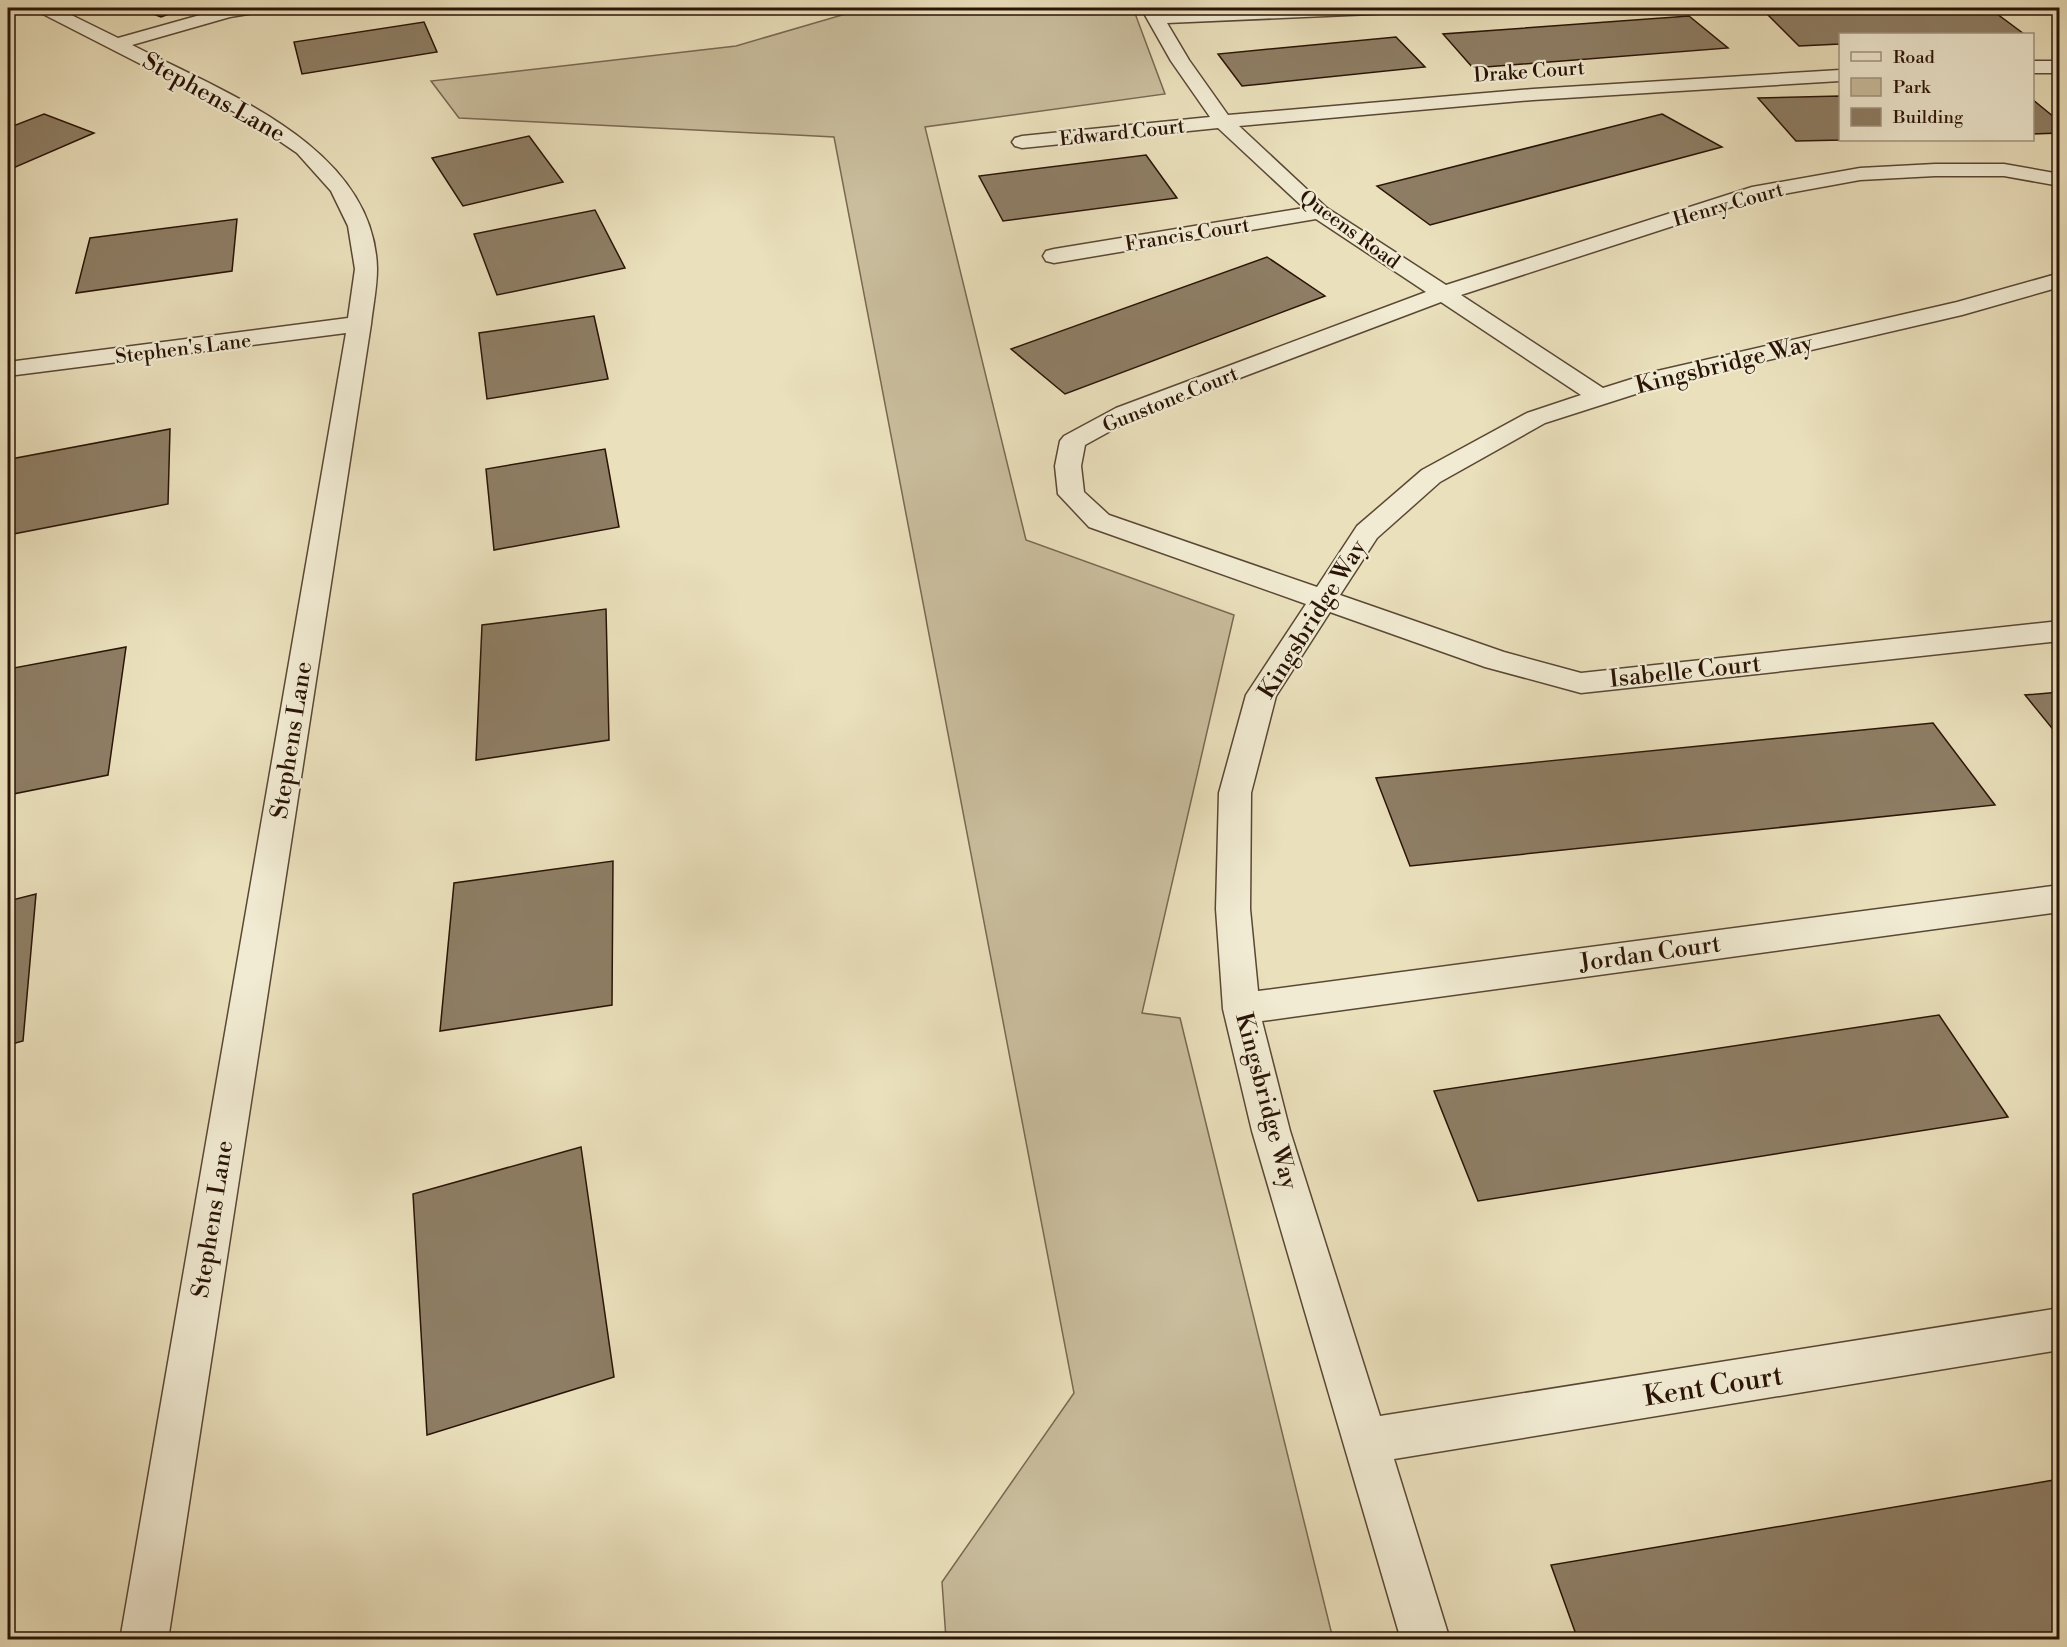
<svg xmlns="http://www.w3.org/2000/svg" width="2067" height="1647" font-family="'Libre Bodoni',serif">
<rect width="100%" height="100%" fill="#eae0bc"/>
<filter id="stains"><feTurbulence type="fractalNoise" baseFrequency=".00333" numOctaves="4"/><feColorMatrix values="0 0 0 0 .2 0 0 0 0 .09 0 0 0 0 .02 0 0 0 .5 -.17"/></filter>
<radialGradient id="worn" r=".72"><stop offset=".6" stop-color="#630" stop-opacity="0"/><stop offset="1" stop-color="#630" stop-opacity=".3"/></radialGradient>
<polygon fill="#c9bd9d" stroke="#7a6852" stroke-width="1.5" points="866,8 1133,8 1165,94 925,127 1026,540 1234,615 1142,1013 1180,1018 1333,1639 946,1639 942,1582 1074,1393 834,137 459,118 431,81 736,46"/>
<g fill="#8e7e65" stroke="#2a1407" stroke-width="1.5">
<polygon points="137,8 186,8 161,17"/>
<polygon points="1964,8 1989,8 2024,34 1840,34 1840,44 1799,46 1767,14"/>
<polygon points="1689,16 1728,48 1473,68 1443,34"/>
<polygon points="424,22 437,52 302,74 294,42"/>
<polygon points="1396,37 1425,67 1242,86 1218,54"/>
<polygon points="1840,96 1840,140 1844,140 1796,141 1758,98"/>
<polygon points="2032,99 2060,122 2060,133 2032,134"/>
<polygon points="44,114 94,133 11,169 8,167 8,128"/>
<polygon points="1662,114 1722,147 1430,225 1377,186"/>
<polygon points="529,136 563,182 463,206 432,158"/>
<polygon points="1146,155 1177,198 1003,221 979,176"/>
<polygon points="595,210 625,268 497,295 474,234"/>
<polygon points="237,219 232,271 76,293 90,238"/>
<polygon points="1267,257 1325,296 1065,394 1011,349"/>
<polygon points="594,316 608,379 487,399 479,333"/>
<polygon points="170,429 168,504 8,535 8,480 11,459"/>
<polygon points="605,449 619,527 494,550 486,469"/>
<polygon points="606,609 609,740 476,760 482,625"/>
<polygon points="126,647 108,775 8,795 8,669"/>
<polygon points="2060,692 2060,738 2025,695"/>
<polygon points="1933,723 1995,805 1410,866 1376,778"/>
<polygon points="613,861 612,1005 440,1031 454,883"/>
<polygon points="36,894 23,1041 8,1045 8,901"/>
<polygon points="1939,1015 2008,1117 1478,1201 1434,1091"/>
<polygon points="581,1147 614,1377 427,1435 413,1194"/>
<polygon points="2060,1479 2060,1640 1578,1640 1551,1565"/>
</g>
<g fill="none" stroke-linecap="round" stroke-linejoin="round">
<defs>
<g id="street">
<path d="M36,8h21l61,30 107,-30h38l-2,4 -31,5 -98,28c91,47 243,102 245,224 0,18 -4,37 -6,55l-203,1316h-48l226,-1307 -338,43v-14l340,-44 7,-49 -7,-43 -17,-35 -34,-38 -53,-36 -205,-105z"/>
<path d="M1141,8h17l3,5 121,-5h121l-3,4 -6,1 -227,10 22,37 39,55 305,-26 307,-19v11l-307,19 -294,26 88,82 119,77 306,-98 108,-19 75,-4h69l56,10v12l-56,-10h-69l-75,4 -104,19 -295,96 142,93 54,-17 300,-69 103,-29v14l-98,28 -289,67 -128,41 -105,59 -63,56 -37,57 164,57 77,21 479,-52v20l-479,52 -96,-26 -155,-55 -54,84 -25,97 -1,116 8,82 802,-106v27l-798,109 28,110 90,285 680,-108v42l-666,109 56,181h-49l-149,-509 -29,-122 -7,-100 3,-116 27,-98 60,-91 -217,-77 -31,-33 -3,-28 5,-25 4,-5 52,-28 310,-116 -110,-73 -262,44 -8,-2 -3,-5 3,-5 8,-2 250,-41 -86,-80 -196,20 -7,-2 -3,-4 3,-4 7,-2 188,-19 -39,-56zM1441,302l140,93 -54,18 -105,57 -65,56 -40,61 -208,-72 -25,-23 -3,-26 4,-21 49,-27z"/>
<rect x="2032" y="61" width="28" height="12"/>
</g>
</defs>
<use href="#street" stroke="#5a4734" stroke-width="3"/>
<use href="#street" fill="#f1ebd3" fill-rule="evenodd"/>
</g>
<g text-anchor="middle" stroke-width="4.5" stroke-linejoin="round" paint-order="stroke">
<g font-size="20" fill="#2a1407" stroke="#f1ebd3">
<text transform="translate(1529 71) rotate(-4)" y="7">Drake Court</text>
<text transform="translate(1122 132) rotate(-6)" y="7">Edward Court</text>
<text transform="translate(1728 204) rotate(-16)" y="7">Henry Court</text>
<text transform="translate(1350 229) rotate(36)" y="7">Queens Road</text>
<text transform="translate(1187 234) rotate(-9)" y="7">Francis Court</text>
<text transform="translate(183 348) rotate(-7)" y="7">Stephen's Lane</text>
<text transform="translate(1170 399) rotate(-22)" y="7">Gunstone Court</text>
</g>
<g font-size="24" fill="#2a1407" stroke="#f1ebd3">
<text transform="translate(214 97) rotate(29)" y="8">Stephens Lane</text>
<text transform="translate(1724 364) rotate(-14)" y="8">Kingsbridge Way</text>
<text transform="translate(1312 619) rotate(-58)" y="8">Kingsbridge Way</text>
<text transform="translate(1685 671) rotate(-6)" y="8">Isabelle Court</text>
<text transform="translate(291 740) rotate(-81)" y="8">Stephens Lane</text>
<text transform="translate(1650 953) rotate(-8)" y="8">Jordan Court</text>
<text transform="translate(1267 1101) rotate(75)" y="8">Kingsbridge Way</text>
<text transform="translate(212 1219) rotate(-81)" y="8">Stephens Lane</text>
</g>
<g font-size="28" fill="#2a1407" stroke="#f1ebd3">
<text transform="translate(1713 1385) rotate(-9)" y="10">Kent Court</text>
</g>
</g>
<rect width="2067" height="1647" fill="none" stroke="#eae0bc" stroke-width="30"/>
<rect x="9" y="9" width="2049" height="1629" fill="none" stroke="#2a1407" stroke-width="3"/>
<rect x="15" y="15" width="2037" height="1617" fill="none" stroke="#2a1407" stroke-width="1.5"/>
<rect x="1839" y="33" width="195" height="108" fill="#f1ebd3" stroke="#a19581" stroke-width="1.5"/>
<rect x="1851" y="52" width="30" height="9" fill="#f1ebd3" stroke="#a19581" stroke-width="1.5"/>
<text x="1893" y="63" font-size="18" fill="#2a1407">Road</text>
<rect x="1851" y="78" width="30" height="18" fill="#c9bd9d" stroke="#a19581" stroke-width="1.5"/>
<text x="1893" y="93" font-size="18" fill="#2a1407">Park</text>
<rect x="1851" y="108" width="30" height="18" fill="#8e7e65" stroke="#a19581" stroke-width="1.5"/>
<text x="1893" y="123" font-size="18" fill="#2a1407">Building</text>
<rect width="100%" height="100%" filter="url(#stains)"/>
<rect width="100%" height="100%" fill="url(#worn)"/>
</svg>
